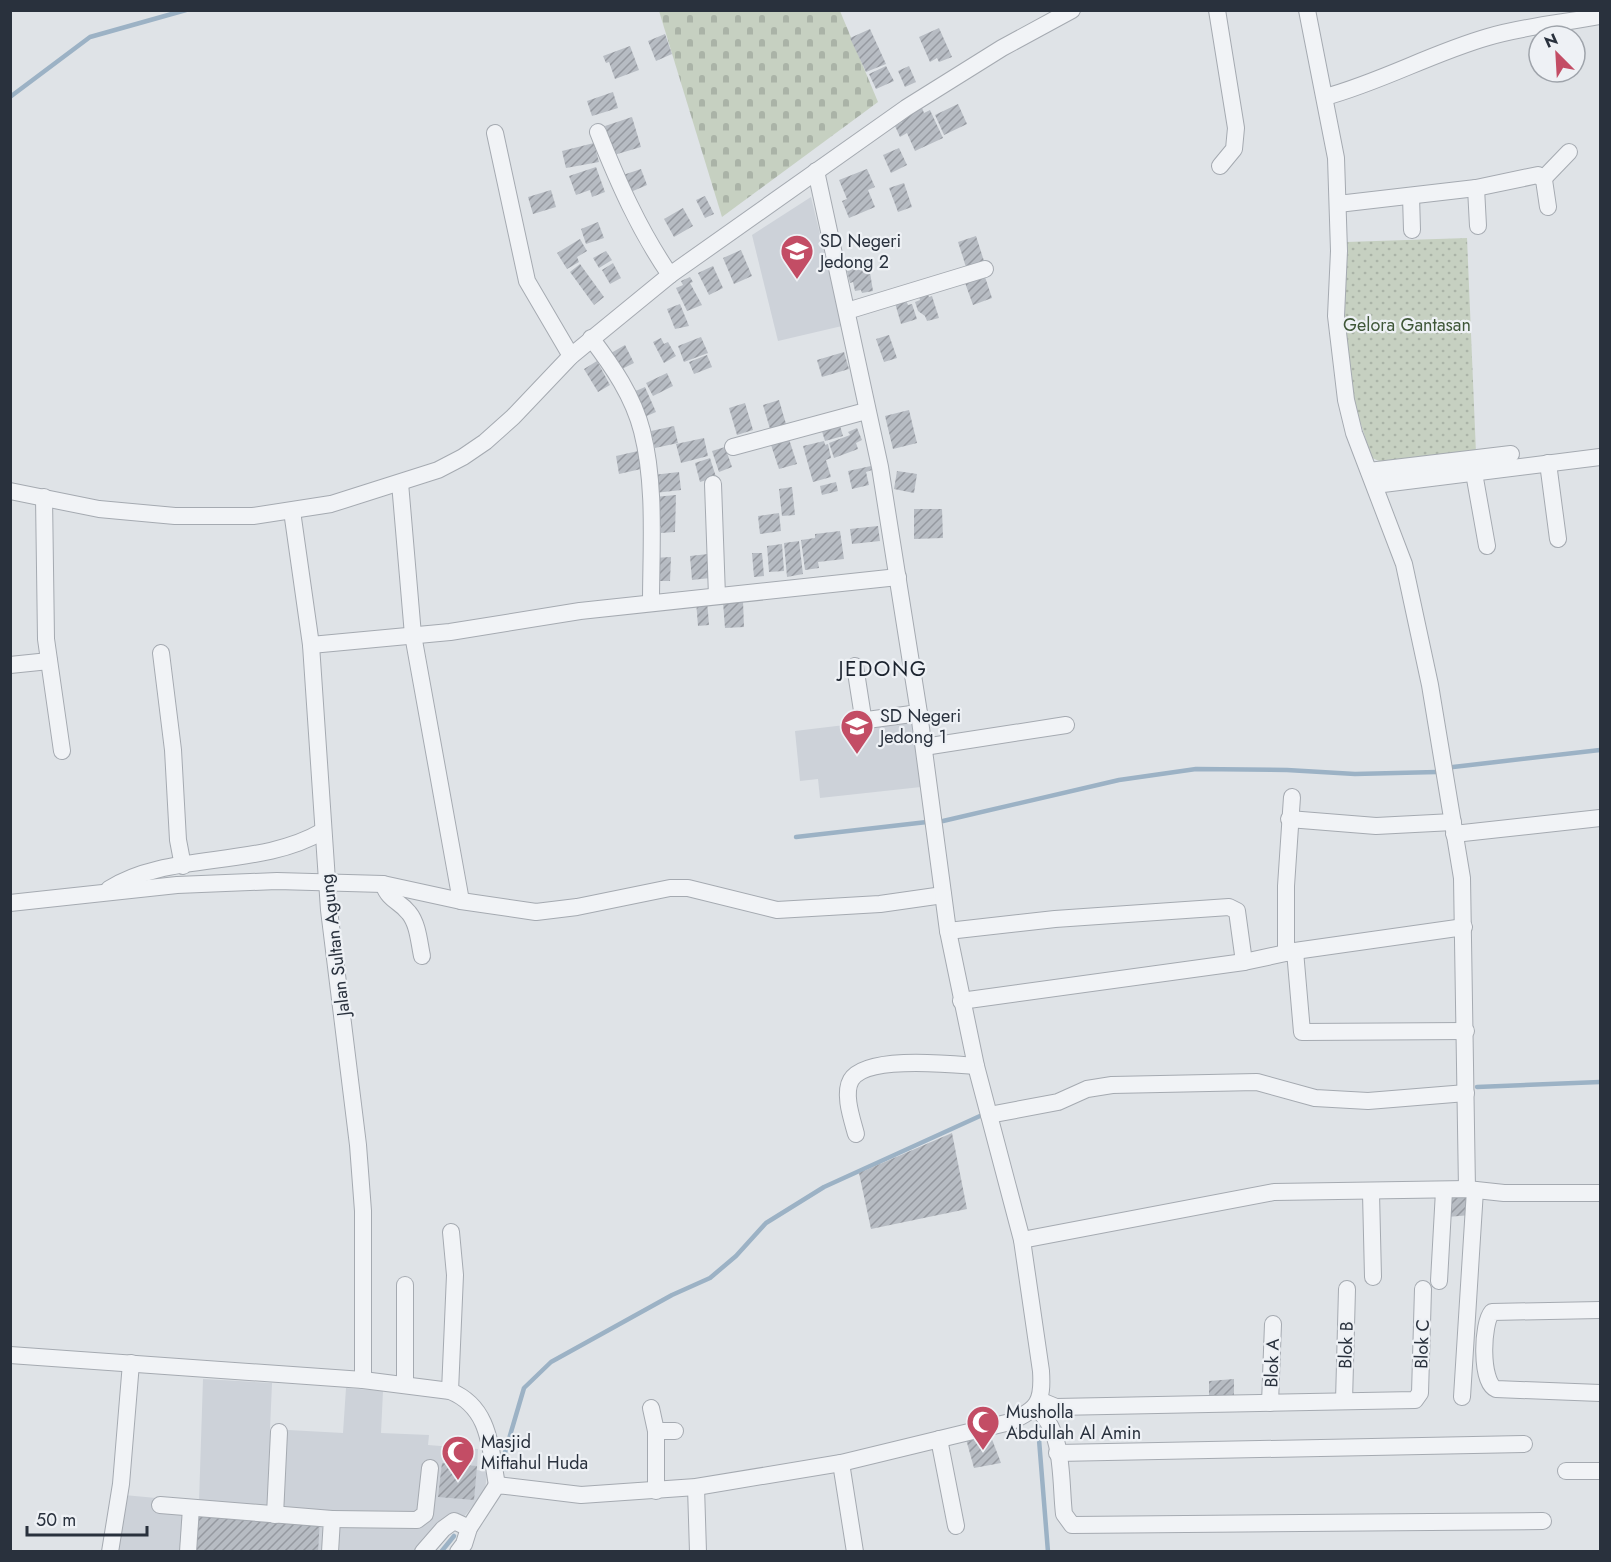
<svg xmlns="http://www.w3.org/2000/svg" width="1611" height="1562" font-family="Jost,sans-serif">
<defs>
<pattern id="cemetery-stones" width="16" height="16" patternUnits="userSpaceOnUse" patternTransform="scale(1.5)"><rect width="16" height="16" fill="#c6d0c1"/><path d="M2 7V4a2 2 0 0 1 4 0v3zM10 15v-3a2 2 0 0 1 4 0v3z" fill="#aab3a7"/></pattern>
<pattern id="park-dots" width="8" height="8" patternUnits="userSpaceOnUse" patternTransform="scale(1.5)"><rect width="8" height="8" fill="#c6d0c1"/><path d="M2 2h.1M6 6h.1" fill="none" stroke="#aab3a7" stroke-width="1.8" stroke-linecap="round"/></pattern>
<pattern id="building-hatch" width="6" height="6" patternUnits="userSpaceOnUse" patternTransform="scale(1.5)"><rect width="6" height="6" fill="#b7bcc3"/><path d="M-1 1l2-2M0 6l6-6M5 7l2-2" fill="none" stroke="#9599a0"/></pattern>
</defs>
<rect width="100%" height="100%" fill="#dfe3e7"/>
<g fill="#cdd2d9">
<polygon points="811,197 842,326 778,341 752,235"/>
<polygon points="911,717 921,787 820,798 818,779 800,781 795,731"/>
<polygon points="203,1379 272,1383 270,1429 343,1433 346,1388 383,1391 381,1433 429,1435 428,1445 478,1449 477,1470 487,1472 485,1491 436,1551 118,1552 124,1495 199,1502"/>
</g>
<polygon fill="url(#cemetery-stones)" points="659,11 840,11 878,102 722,217"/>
<polygon fill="url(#park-dots)" points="1467,238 1476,453 1384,463 1372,458 1350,391 1344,324 1346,242"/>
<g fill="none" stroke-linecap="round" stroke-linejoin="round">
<g stroke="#9cb2c5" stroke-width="4.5">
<polyline points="10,97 90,37 186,10"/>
<polyline points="1453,767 1600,750"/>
<polyline points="943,821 1119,780 1196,769 1287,770 1355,774 1437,772"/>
<polyline points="796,837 927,822"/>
<polyline points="1477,1087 1600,1082"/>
<polyline points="1038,1427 1048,1552"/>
<polyline points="501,1466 524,1388 551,1362 672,1295 710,1278 736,1256 766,1223 824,1187 980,1116"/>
<polyline points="441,1552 454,1536"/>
</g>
</g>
<g fill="url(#building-hatch)">
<polygon points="939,28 952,57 939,62 937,58 930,62 919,37"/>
<polygon points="870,29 886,64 866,72 850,38"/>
<polygon points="665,34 672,54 656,61 648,41"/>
<polygon points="630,46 639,70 615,79 609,62 606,63 603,56"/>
<polygon points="886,66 894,81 876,89 869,74"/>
<polygon points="909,66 916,82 905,87 898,71"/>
<polygon points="613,92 618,108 592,116 587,101"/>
<polygon points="958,104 967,124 944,135 935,115"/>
<polygon points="922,108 924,113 930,110 943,138 915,151 907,133 900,137 895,126 902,122 900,118"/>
<polygon points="632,117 641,147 614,155 605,126"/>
<polygon points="594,143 599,162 566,168 562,151"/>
<polygon points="899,148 907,165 891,173 883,155"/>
<polygon points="596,167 605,192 592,197 590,190 576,195 569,176"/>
<polygon points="641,169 647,185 626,194 620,176"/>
<polygon points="867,169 875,187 868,190 875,207 849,218 842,201 847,199 839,180"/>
<polygon points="904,183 912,207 898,212 889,188"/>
<polygon points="551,190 556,207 533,214 528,197"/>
<polygon points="705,196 714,214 705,218 696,200"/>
<polygon points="683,208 693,226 674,237 664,219"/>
<polygon points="598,222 604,238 586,244 581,229"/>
<polygon points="976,236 984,261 966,267 958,242"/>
<polygon points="580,239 587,251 577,257 579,262 567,269 557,253"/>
<polygon points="741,250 752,276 734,284 723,258"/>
<polygon points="606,251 612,260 599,268 593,258"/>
<polygon points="868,260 873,291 862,293 861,290 855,291 853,282 850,283 847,271 851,270 850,264"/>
<polygon points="613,263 621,278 610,284 602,270"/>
<polygon points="580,264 604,297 594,305 570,272"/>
<polygon points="713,266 723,288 709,295 698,273"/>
<polygon points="984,274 992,298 973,305 964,280"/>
<polygon points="690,277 693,282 690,283 702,305 687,311 676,288 683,285 681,281"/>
<polygon points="927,291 929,297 932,296 939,318 927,321 925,316 918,311 915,302 920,300 918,294"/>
<polygon points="906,300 908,305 912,304 917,319 901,324 895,303"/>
<polygon points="680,304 689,326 675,329 667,309"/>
<polygon points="889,335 897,358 884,362 876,339"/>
<polygon points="701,337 708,353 684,362 678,346"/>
<polygon points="661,338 664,344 668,342 676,356 664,363 653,342"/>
<polygon points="625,345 634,363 620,370 611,353"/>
<polygon points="844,352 849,369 822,377 817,360"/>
<polygon points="707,355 712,367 694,374 689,362"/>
<polygon points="597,361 610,385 598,392 584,369"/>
<polygon points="667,373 673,386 653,396 646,383"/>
<polygon points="645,387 656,412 642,418 631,393"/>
<polygon points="779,400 786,424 770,429 763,405"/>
<polygon points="745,403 753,430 737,435 729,408"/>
<polygon points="909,410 917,443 893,449 885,416"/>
<polygon points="838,419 843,436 825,441 820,425"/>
<polygon points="674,426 678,443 655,448 651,431"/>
<polygon points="857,428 862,440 856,443 858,449 834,458 829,443 850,435 848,432"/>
<polygon points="704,438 708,456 681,463 676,444"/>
<polygon points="789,439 797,464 779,469 771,445"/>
<polygon points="824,441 825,445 828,444 831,458 826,460 831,477 813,482 803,446"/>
<polygon points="725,447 732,467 719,472 712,451"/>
<polygon points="638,451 641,469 619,474 616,456"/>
<polygon points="710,458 716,477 700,482 695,463"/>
<polygon points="871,466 872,470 866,472 869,485 852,489 848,471"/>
<polygon points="897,471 917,474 914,493 894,489"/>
<polygon points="679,472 681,490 655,493 653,475"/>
<polygon points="836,482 838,491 822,495 820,486"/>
<polygon points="792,487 795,515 782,516 779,489"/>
<polygon points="676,495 675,532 661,533 661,526 657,526 654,497"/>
<polygon points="914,509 942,509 943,538 914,539"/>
<polygon points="779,513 781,531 760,534 758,516"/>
<polygon points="878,526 880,541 852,544 850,529"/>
<polygon points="840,531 844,559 818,562 819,568 805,570 801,540 815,538 815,534"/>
<polygon points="799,541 803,574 787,577 784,543"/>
<polygon points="782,544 784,571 769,572 767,546"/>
<polygon points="752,553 762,553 764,576 754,577"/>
<polygon points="708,554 710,578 692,580 690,556"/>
<polygon points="671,557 670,581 660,581 652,558"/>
<polygon points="707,600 709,625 698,626 696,601"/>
<polygon points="743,601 744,627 725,628 723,602"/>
<polygon points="952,1133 967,1209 871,1229 859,1173"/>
<polygon points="1472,1195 1471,1215 1447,1217 1447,1196"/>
<polygon points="1234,1379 1234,1396 1209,1396 1209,1381"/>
<polygon points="990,1434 1001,1463 974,1468 966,1439"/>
<polygon points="442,1463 477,1466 474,1500 438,1497"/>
<polygon points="198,1515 320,1519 318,1552 196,1552"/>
</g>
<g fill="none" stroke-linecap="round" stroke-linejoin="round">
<defs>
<g id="minor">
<polyline points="1217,10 1236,128 1234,149 1220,166"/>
<polyline points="1307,10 1336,158 1339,251 1336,316 1346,400 1354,433 1404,564 1430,685 1462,878 1467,1189"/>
<path d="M1325,97c56,-15 107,-44 163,-60 37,-11 75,-14 112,-21"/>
<path d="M598,132c20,50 41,98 72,143"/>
<polyline points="495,133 527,281 571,356"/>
<polyline points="1543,179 1569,152"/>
<polyline points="1476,188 1478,226"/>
<polyline points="1411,196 1412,230"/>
<polyline points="1338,204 1476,188 1538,175 1544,180 1548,207"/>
<polyline points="847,311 985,269"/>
<path d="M591,338c22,29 42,58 51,93 14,55 9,116 9,172"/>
<polyline points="733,447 866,411"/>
<polyline points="1548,463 1558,539"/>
<polyline points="1369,471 1511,454"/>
<polyline points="1474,473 1487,546"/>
<polyline points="400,483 413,635 461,901"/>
<polyline points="713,484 717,596"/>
<polyline points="1375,485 1600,457"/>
<polyline points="10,491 99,509 175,516 253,516 331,504 438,470 463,457 485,442 513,417 571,356 670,275 906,108 1002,48 1072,10"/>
<polyline points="44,497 46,639 62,751"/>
<polyline points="292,511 311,645 329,910 358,1145 363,1211 363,1380"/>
<polyline points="311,645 450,632 580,611 898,577"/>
<polyline points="161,653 173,750 178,840 183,866"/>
<polyline points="10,665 49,661"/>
<polyline points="855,666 863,717 867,720 919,713"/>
<polyline points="924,747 1066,725"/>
<polyline points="1289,819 1376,826 1453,822"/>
<polyline points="1454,834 1600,818"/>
<path d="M383,884c7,18 16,16 26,29 9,11 10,29 13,43"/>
<path d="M109,889c59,-38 150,-20 214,-58"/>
<polyline points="10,903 177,885 277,881 383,884 461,901 536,912 577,907 670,888 688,888 777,910 880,904 943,895"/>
<polyline points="948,931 1055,919 1229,907 1237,911 1244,962"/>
<polyline points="1295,951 1302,1032 1466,1031"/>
<polyline points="1286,953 1286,886 1292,797"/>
<polyline points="961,1001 1244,962 1295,951 1464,927"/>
<polyline points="989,1115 1058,1102 1087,1089 1112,1085 1257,1082 1315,1098 1368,1101 1466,1093"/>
<path d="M856,1134c-4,-15 -13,-40 -5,-54 15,-25 99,-16 125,-14"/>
<polyline points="1371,1193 1373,1277"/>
<polyline points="1022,1240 1274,1192 1467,1189 1504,1193 1600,1193"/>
<polyline points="1439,1281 1444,1191"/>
<polyline points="405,1285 405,1385"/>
<path d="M1600,1310l-108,2c-10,11 -12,70 4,77l104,4"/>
<path d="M10,1355l353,25 87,11c40,16 40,56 47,94"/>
<polyline points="450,1391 455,1275 451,1232"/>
<polyline points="1462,1397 1475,1190"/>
<polyline points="1039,1400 1056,1407 1415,1400 1420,1393 1423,1289"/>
<polyline points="1344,1401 1347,1289"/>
<polyline points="1270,1403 1273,1324"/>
<polyline points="651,1408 656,1431"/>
<path d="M1035,1408c30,21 25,73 29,106l8,11 471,-4"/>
<polyline points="939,1439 956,1526"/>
<polyline points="1057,1453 1524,1444"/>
<polyline points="841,1463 855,1552"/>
<polyline points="1566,1471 1600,1471"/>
<polyline points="696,1487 698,1552"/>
<polyline points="656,1491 656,1431 675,1431"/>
<polyline points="160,1505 332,1519 330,1552"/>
<polyline points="275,1515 279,1432"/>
<polyline points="332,1519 417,1520 425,1514 430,1468"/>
<polyline points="110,1552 121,1484 131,1363"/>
<polyline points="188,1552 191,1508"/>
<polyline points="423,1552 443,1529 454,1521 469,1528"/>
<path d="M458,1552l6,-8 5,-16 28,-43 84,10 115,-8 145,-24 169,-41c28,-13 33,-20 31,-51l-19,-131 -46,-174 -28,-135 -29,-218 -39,-246 -64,-296"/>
</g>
</defs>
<use href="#minor" stroke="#a5aab1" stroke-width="18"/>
<use href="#minor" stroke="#f1f3f6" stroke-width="16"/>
</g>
<defs>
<symbol id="school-pin" viewBox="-11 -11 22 30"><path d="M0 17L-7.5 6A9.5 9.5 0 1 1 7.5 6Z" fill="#c34d65" stroke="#eef1f5"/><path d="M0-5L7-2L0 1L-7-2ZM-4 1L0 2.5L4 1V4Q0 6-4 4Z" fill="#fff"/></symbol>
<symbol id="mosque-pin" viewBox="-11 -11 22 30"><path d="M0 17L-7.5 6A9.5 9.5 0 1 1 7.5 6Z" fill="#c34d65" stroke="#eef1f5"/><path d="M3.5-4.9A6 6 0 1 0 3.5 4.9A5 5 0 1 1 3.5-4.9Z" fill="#fff"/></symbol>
</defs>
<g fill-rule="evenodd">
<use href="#school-pin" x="778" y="232" width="38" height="52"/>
<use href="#school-pin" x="838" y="707" width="38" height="52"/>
<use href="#mosque-pin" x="964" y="1403" width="38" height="52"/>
<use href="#mosque-pin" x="439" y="1433" width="38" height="52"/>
</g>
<g text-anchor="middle" stroke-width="4.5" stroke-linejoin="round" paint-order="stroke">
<g font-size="18" fill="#29313d" stroke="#eef1f5" text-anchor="start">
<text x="820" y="247">SD Negeri<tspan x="820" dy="21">Jedong 2</tspan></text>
<text x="880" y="722">SD Negeri<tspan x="880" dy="21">Jedong 1</tspan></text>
<text x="1006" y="1418">Musholla<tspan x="1006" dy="21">Abdullah Al Amin</tspan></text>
<text x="481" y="1448">Masjid<tspan x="481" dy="21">Miftahul Huda</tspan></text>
</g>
<g font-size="18" fill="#3f5738" stroke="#eef1f5">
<text x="1407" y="331">Gelora Gantasan</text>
</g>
<g font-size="18" fill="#29313d" stroke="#eef1f5">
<text transform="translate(335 945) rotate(-97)" y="6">Jalan Sultan Agung</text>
<text transform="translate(1422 1344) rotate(-88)" y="6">Blok C</text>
<text transform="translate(1346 1345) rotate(-88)" y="6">Blok B</text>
<text transform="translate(1272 1363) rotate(-88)" y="6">Blok A</text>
</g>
<g font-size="21" letter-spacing="1.5" fill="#1b232e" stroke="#eef1f5">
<text x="883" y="676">JEDONG</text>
</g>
</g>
<rect width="1611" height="1562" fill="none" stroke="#29313d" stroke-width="24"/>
<g transform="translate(1557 54) rotate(336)"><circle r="28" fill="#eef1f5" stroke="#9fa4ab" stroke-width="1.5"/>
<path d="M0-4.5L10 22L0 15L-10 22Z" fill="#c34d65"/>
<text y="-9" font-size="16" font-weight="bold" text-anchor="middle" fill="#29313d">N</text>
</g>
<path d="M27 1526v9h120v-9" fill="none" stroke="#29313d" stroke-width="3"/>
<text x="36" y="1526" font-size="18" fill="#29313d" stroke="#eef1f5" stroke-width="4.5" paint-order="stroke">50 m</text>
</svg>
